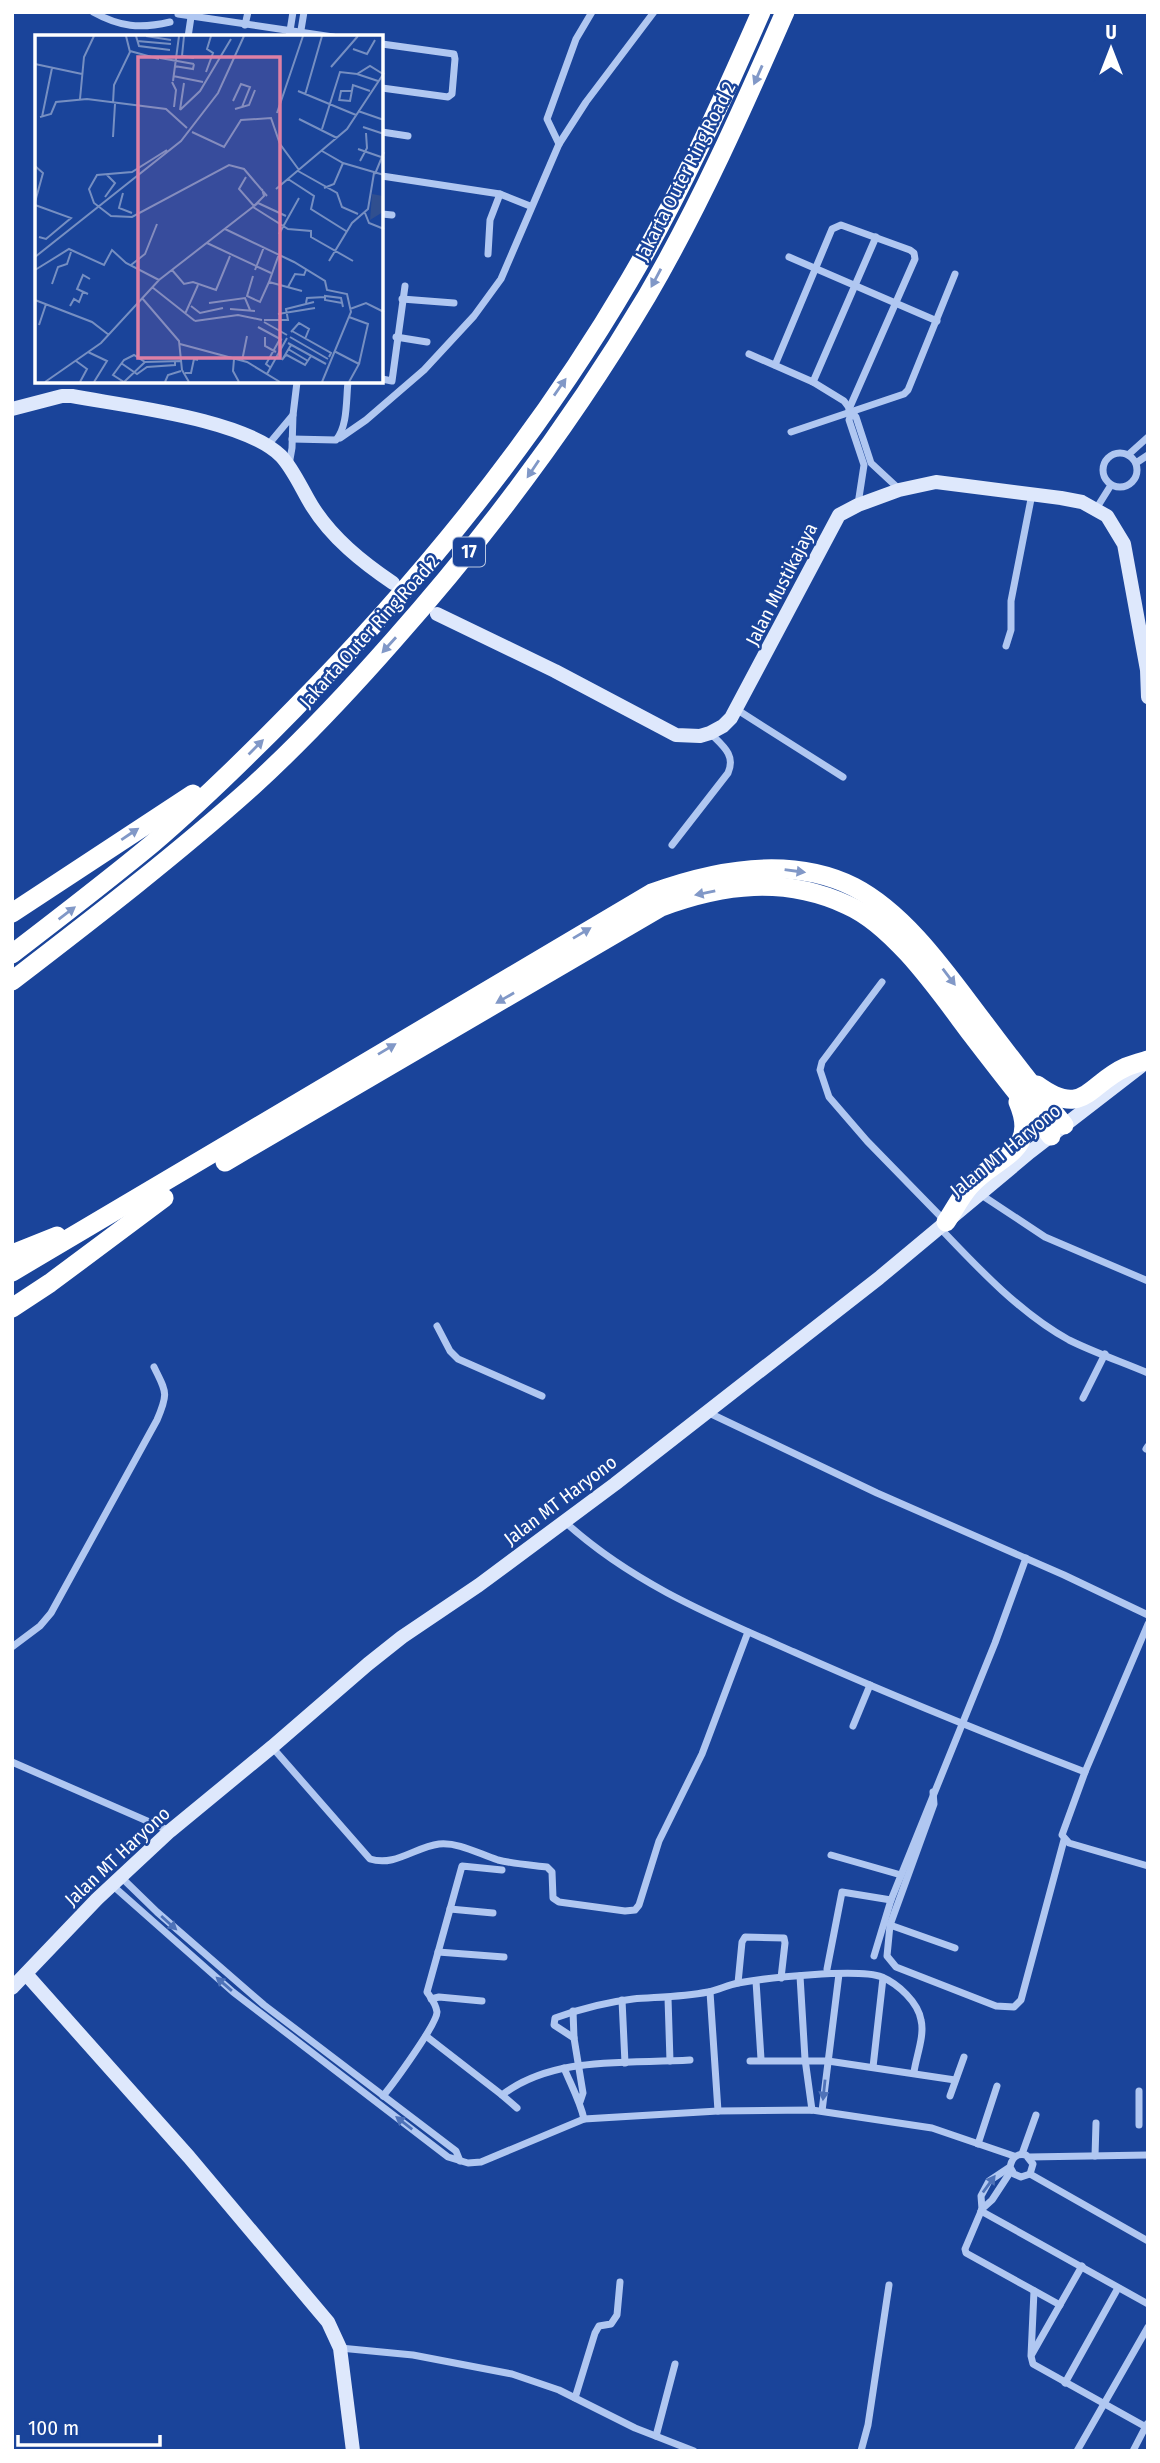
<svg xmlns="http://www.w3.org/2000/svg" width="1160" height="2463" font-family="'Fira Sans Condensed',sans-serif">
<rect width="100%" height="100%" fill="#1a449a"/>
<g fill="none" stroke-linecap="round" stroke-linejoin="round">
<g stroke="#b0c7f1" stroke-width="7">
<path d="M93,12c27,15 47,17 77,10"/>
<polyline points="178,14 333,37"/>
<polyline points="245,25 248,12"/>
<polyline points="300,36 304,12"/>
<polyline points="188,37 191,17"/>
<polyline points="289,37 293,12"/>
<polyline points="382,44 454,54 455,59 452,94 448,97 382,88"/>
<polyline points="382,132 408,136"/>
<polyline points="559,144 547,119 576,39 592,12"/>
<polyline points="382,176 500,194 530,206"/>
<polyline points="382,214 392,215"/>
<polyline points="488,254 490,220 500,194"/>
<polyline points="789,257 937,321"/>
<polyline points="402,299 454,303"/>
<polyline points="396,337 427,342"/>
<polyline points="749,354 813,382 844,401 856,417 871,463 899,489"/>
<polyline points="775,365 832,229 841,225 910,250 914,253 915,259 849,409"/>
<polyline points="382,379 392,381 405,286"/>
<polyline points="813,382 876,237"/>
<polyline points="851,414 849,420 864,465 858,504"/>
<polyline points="293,415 297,382"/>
<polyline points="791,432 904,394 908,390 955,274"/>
<polyline points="340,438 366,420 424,370 474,316 501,279 559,144 586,102 654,12"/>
<path d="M292,439l44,1c12,-14 10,-41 12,-58"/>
<polyline points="268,445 293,415 292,448 289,465"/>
<circle cx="1120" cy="470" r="17"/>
<polyline points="1128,455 1148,437"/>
<polyline points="1136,463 1148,455"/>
<polyline points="1096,509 1111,485"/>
<polyline points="1006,646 1011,630 1011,601 1032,494"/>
<polyline points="736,709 843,777"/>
<path d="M672,845l56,-72c8,-18 -5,-27 -18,-40"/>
<polyline points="882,982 822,1062 820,1070 829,1097 867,1141 945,1221"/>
<polyline points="980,1194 1045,1237 1148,1281"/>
<path d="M940,1228c37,39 81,86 129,112 24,12 53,22 79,33"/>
<polyline points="437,1326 450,1351 458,1359 542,1396"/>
<polyline points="1083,1398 1105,1354"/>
<polyline points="707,1412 877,1493 1064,1575 1148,1615"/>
<polyline points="1146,1449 1148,1446"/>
<path d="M565,1522c67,61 147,94 229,130 96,43 193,82 291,120"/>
<polyline points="1148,1624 1085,1772 1062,1835 1069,1843 1148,1866"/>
<path d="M12,1647l28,-21 11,-13 106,-193c12,-28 9,-28 -3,-53"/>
<polyline points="853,1726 870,1685"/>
<path d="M272,1747l98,112c25,8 45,-12 69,-15 20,-2 40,10 59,16 16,4 32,5 49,7l5,5 1,26 6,4 66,9 10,-1 4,-5 20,-64 43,-87 46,-122"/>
<polyline points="12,1762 170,1831"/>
<polyline points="933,1792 934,1804 890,1925 887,1956 896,1967 996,2006 1014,2007 1021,2000 1064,1840"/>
<polyline points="831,1855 901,1875"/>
<polyline points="121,1877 157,1912 264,2005 456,2151 460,2161"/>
<polyline points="112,1885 233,1992 448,2157 468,2163 481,2162 584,2119 718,2111 812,2110 932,2128 1014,2156"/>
<polyline points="450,1909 493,1913"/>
<polyline points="890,1925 955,1948"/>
<polyline points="438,1952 504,1957"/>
<polyline points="874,1956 891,1900 995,1643 1026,1558"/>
<polyline points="827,1969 842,1892 891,1900"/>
<polyline points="800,1976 805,2059 812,2110"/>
<polyline points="756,1981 761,2059"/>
<polyline points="738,1983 742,1942 745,1937 784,1938 785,1943 781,1978"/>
<polyline points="710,1992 718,2111"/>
<polyline points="668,1998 670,2061"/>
<polyline points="431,1999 439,1997 482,2001"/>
<polyline points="622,2000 625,2063"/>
<polyline points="573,2011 574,2038 583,2093 580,2102"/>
<path d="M426,2036l76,59c52,-40 126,-31 188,-35"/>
<path d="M574,2038l-20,-13 1,-7c25,-9 52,-16 78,-19 25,-2 49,-2 75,-7 10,-2 20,-7 30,-9 28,-5 120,-15 144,-6 16,7 36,25 39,43 4,15 -5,37 -7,52"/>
<polyline points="750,2061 828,2061 955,2080"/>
<polyline points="873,2067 883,1978"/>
<path d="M564,2068c7,17 16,33 20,51"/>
<polyline points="502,2095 517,2108"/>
<path d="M383,2096c10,-12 54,-72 54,-84 -1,-8 -6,-14 -10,-20l35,-126 40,4"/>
<polyline points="950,2096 964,2057"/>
<polyline points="822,2111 839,1974"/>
<polyline points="1139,2125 1139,2091"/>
<polyline points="978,2144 997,2086"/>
<polyline points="1022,2154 1036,2115"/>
<polyline points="1095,2156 1096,2123"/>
<polyline points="1029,2157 1148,2155"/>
<path d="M1010,2167l4,7 7,3 9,-3 3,-10 -7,-9c-10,-2 -14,3 -16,12l-21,14 -8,15 1,13 -17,40 1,4 94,52"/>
<polyline points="1030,2174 1148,2241"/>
<polyline points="982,2209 992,2200 1011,2171"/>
<polyline points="981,2211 1148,2304"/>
<polyline points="1034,2291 1031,2356 1033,2364 1146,2427"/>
<polyline points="340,2348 413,2355 512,2374 559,2390 635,2428 694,2451"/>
<polyline points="1032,2354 1082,2266"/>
<polyline points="1065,2383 1118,2288"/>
<polyline points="575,2398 595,2333 599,2326 611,2324 617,2315 620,2282"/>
<polyline points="656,2436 675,2364"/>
<polyline points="861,2451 868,2425 889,2285"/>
<polyline points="1077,2451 1148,2327"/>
<polyline points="1133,2451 1147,2424"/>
</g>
<g stroke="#dee8fc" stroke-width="14">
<path d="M12,409l50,-13h10c53,10 172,23 209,60 13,14 21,34 31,50 20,32 50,56 81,77"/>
<polyline points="437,614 555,671 676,735 700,736 710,733 723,726 731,718 839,515 858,505 899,490 936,482 1061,498 1082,502 1107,516 1124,544 1147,670 1148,697"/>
<polyline points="26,1974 189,2157 328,2322 340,2348 353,2451"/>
<polyline points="12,1988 97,1899 170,1831 272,1747 368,1664 402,1637 479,1585 615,1484 879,1278 1030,1152 1140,1067"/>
</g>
<g stroke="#fff" stroke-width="19">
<polyline points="12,913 193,794"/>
<path d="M12,954c47,-36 94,-72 140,-110 49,-42 96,-88 142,-135 127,-129 243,-271 335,-428 50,-85 92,-178 132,-269"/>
<path d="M12,981c82,-63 164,-126 241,-195 49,-45 96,-95 140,-145 95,-107 181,-222 254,-345 53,-91 96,-188 138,-284"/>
<path d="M1037,1085c47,34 51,-1 89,-18 7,-3 15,-5 22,-7"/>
<path d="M225,1162l436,-255c62,-23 123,-31 186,-2 48,21 94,89 125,130 26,34 52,67 79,101"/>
<path d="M946,1222c8,-12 15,-26 24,-36 26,-30 70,-33 48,-84"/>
<polyline points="12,1254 57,1236"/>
<path d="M12,1272l640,-379c63,-23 138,-38 202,-6 52,27 93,87 128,133 27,36 54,71 82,105"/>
<polyline points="12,1308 50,1283 164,1198"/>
</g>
</g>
<defs><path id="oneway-solid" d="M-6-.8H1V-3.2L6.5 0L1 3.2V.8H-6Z" transform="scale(1.75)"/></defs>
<g fill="#8198c7">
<use href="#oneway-solid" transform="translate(758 75) rotate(114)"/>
<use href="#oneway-solid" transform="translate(656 278) rotate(118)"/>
<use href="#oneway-solid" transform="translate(560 387) rotate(-55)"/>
<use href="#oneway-solid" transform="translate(533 469) rotate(124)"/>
<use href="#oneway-solid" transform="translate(389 645) rotate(132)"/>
<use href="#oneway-solid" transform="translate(256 747) rotate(-45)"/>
<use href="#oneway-solid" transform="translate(130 834) rotate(-34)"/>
<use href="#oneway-solid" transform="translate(795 871) rotate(8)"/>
<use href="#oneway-solid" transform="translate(705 893) rotate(168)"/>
<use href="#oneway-solid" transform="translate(67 913) rotate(-37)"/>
<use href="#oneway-solid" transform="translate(582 933) rotate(-31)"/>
<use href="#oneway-solid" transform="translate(949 977) rotate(53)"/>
<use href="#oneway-solid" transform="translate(505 998) rotate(150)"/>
<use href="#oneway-solid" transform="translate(387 1049) rotate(-31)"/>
</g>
<g fill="#4e72b8">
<use href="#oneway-solid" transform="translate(169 1923) rotate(42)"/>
<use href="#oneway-solid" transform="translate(224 1984) rotate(-139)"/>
<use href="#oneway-solid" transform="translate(824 2090) rotate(96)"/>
<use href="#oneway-solid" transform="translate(404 2123) rotate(-142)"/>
<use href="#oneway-solid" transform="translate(989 2184) rotate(-54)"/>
</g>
<g text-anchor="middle" stroke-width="5" stroke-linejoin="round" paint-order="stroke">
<rect fill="#1a449a" stroke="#bac7e1" stroke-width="2" x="453" y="537.5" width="32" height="29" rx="5"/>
<g font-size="18" font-weight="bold" fill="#fff">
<text x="469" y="558">17</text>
</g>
<g font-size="19" fill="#fff" stroke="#1a449a">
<text transform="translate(685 171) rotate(-63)" y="7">Jakarta Outer Ring Road 2</text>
<text transform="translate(781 584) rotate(-63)" y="7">Jalan Mustikajaya</text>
<text transform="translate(369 631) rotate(-48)" y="7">Jakarta Outer Ring Road 2</text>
<text transform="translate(1005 1150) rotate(-39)" y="7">Jalan MT Haryono</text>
<text transform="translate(560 1500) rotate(-37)" y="7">Jalan MT Haryono</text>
<text transform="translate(117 1856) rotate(-43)" y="7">Jalan MT Haryono</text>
</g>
</g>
<g transform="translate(35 35)">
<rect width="348" height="348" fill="#1a449a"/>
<path d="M337,159l11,2v16l-13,8z" fill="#304f8f"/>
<path fill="none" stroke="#768fc2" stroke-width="2" d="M101,1l3,10 31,4M111,1l25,4M149,1l-2,20 12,2M102,6l34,3M318,14l14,5 8,-14M95,16l29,8M125,23l34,6M0,29l47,10M139,31l19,3 1,-5M296,32l27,-31M171,37l7,-19 -6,-4 4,-13M322,39l21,7M138,41l30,6M138,46l6,-45M137,47l4,8 -2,17M263,56l58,24M270,60l17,-59M45,64l4,-42 10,-21M304,65l11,1 3,-16 17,6M198,66l8,-17 9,3 -8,20M304,66l2,-10h11M78,68l1,-18 16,-33 -4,-16M200,74l14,-4 6,-15M145,75l20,-19 31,-52M145,75l4,-27M323,76l26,9M242,78l26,-77M5,82l11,-3 5,-12 31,-3 79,10 21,19M7,82l10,-49M264,84l38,19M328,92l21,7M287,94l18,-57 17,2 13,-8 13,8M157,97l32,15 17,-27 30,-2 9,26 19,26M78,102l2,-33M323,114l26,9M132,115l-35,22 -35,3 -8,14 5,14 17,13 21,1 97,-52 15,4 23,27M287,116l21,12 41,12M325,126l7,-13 -1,-15M0,131l8,7 -8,29M263,136l39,22 5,14 16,7M340,139l9,-22M211,142l-7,12 15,17M253,144l26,17 -3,13 35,22M289,153l10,-4 9,-21M241,154l71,-60 37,-56M88,158l-4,15 13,5M70,162l10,-14 -9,-9M223,168l28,13M0,170l36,13 -25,21 -7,-2M219,171l10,-10 -2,-7M218,172l35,22 23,2v6l42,24M330,178l4,10 15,6M190,194l69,33 31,19 2,9 20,4 4,18 -29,70M244,199l20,-36M172,208l64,30M244,219l-10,28 33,9M0,222l146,-116 37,-48 26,-57M294,226l23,-38 16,-14 6,-36M96,230l14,-11 12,-30M0,235l34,-21 35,16 8,-15 14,13 33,17M137,235l12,14 9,-2 23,8 14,-34M220,235l9,-23M218,241l-6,20 13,6 9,-20M17,249l6,-17 9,-3 4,-12M117,252l43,34M253,252l7,-13 9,1 2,-5M53,259l-11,-5 6,-14 7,4M107,263l37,43 3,29 7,12M0,265l57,22 17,13M174,268l36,-5 5,12M271,268l1,-5 18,-1M307,268l-17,-3v-4l16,2 2,9M35,271l4,-7 5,3 4,-10M156,271l9,7 23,-5M195,274l25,2M315,274l16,-6 18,9M150,279l13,-29M243,279l37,-6M314,282l19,7 -9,40M229,285h24l-2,-11 28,-7M160,286l43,-6 24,5M229,287l23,13M4,290l7,-21M223,292l24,13M257,296l39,22 -2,4M256,297l8,-9 10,6 -4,10M230,302v9l11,6M255,302l38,22M253,308l38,21M145,309l67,18 33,20M253,314l20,12M299,316l25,13 -10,18M53,317l19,9 -13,21M250,319l20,11 6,-9M251,320l-4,5 9,-15M199,324l-1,12 6,11M41,326l11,8 -7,13M207,326l5,-25M110,327l-21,20 -11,-7 11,-15 10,-5 11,7 37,-1M86,328l16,11 10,-7 28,-2v-4M236,333l-5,-4 14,-25M150,338h6l3,-14 4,1M232,339l20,-36M10,347l56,-39 58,-63 99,-77M130,347l3,-7 13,-4"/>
<path fill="#dd80a5" fill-opacity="0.15" stroke="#dd80a5" stroke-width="3.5" d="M103,22h142v301h-142z"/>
<rect width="348" height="348" fill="none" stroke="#fff" stroke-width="3.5"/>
</g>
<rect width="1160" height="2463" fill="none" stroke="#ffffff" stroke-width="28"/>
<g transform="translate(1111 49)" stroke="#1a449a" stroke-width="5" paint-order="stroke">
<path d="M0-5L12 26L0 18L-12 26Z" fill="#ffffff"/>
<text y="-10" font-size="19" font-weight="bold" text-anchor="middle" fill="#ffffff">U</text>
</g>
<path d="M18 2435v10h142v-10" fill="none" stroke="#ffffff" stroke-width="3.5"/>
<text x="28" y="2435" font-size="21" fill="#ffffff" stroke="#1a449a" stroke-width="5" paint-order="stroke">100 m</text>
</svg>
